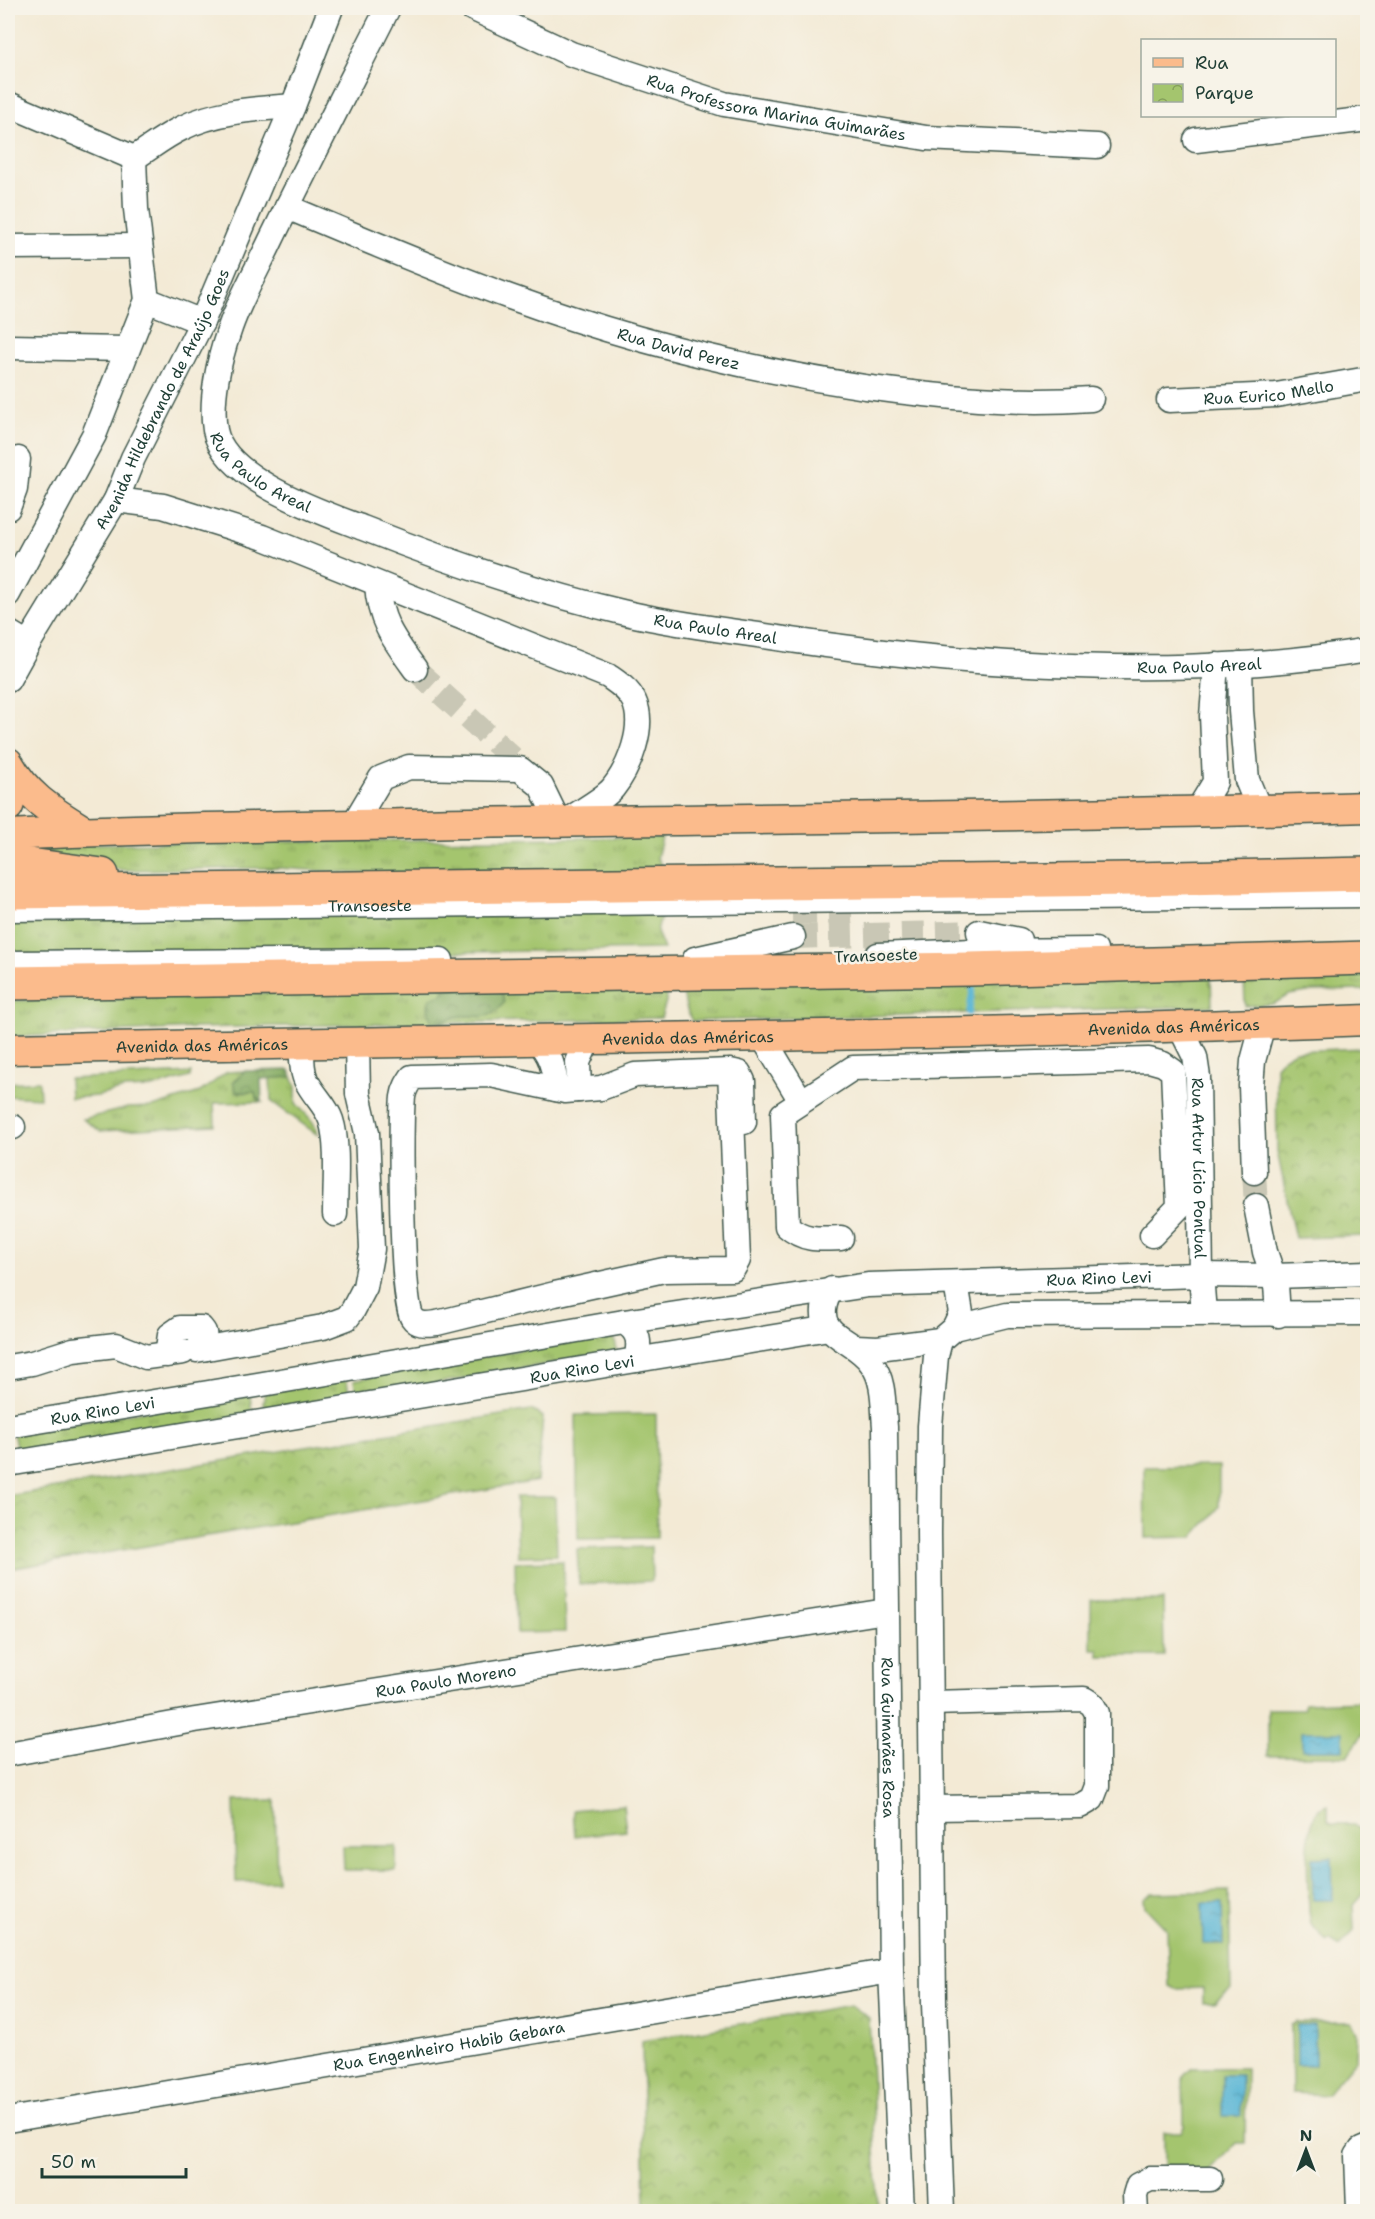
<svg xmlns="http://www.w3.org/2000/svg" width="1375" height="2219" font-family="'Shantell Sans',sans-serif">
<defs>
<pattern id="grass-tufts" width="24" height="20" patternUnits="userSpaceOnUse" patternTransform="scale(1.5)"><rect width="24" height="20" fill="#a4c56e"/><path d="M3 7l-1-3M5 7V3M7 7l1-3M15 17l-1-3M17 17v-4M19 17l1-3" fill="none" stroke="#85a15b"/></pattern>
<pattern id="forest-crowns" width="20" height="18" patternUnits="userSpaceOnUse" patternTransform="scale(1.5)"><rect width="20" height="18" fill="#83aa61"/><path d="M2 6a3 3 0 1 1 6 0M12 15a3 3 0 1 1 6 0" fill="none" stroke="#6b8c51"/></pattern>
<pattern id="park-crowns" width="20" height="18" patternUnits="userSpaceOnUse" patternTransform="scale(1.5)"><rect width="20" height="18" fill="#a4c56e"/><path d="M2 6a3 3 0 1 1 6 0M12 15a3 3 0 1 1 6 0" fill="none" stroke="#85a15b"/></pattern>
<pattern id="water-ripples" width="26" height="14" patternUnits="userSpaceOnUse" patternTransform="scale(1.5)"><rect width="26" height="14" fill="#55b4d4"/><path d="M2 4q2-2 4 0t4 0M15 11q2-2 4 0t4 0" fill="none" stroke="#4694ad"/></pattern>
</defs>
<rect width="100%" height="100%" fill="#f7f3e8"/>
<filter id="ink" filterUnits="userSpaceOnUse"><feTurbulence type="fractalNoise" baseFrequency=".0167" numOctaves="2"/><feDisplacementMap in="SourceGraphic" scale="12" xChannelSelector="R" yChannelSelector="G"/><feConvolveMatrix kernelMatrix="1 2 1 2 8 2 1 2 1" color-interpolation-filters="sRGB"/></filter>
<filter id="wash" filterUnits="userSpaceOnUse"><feTurbulence type="fractalNoise" baseFrequency=".008" numOctaves="4" result="noise"/><feDisplacementMap in="SourceGraphic" scale="24" xChannelSelector="R" yChannelSelector="G"/><feGaussianBlur stdDeviation="1.35" result="paint"/><feColorMatrix in="noise" values="0 0 0 0 0 0 0 0 0 0 0 0 0 0 0 0 0 1.4 0 .05"/><feComposite in="paint" operator="in"/></filter>
<g filter="url(#wash)">
<rect width="100%" height="100%" fill="#f3ead5"/>
<g fill="url(#grass-tufts)" stroke="#628151" stroke-width="1.5">
<polygon points="662,837 657,858 667,875 418,877 278,868 124,870 8,853 8,845"/>
<polygon points="664,905 657,932 664,949 8,959 8,913"/>
<path d="M1368,969l-1,21 -54,1 -24,4 -16,9 -28,2 -1,-31 -33,1 1,30 -520,15c-8,-12 -7,-28 -13,-40l239,-1 55,7 20,-11z"/>
<polygon points="662,980 667,998 661,1018 196,1028 8,1037 8,1001"/>
<polygon points="243,1071 241,1076 235,1079 239,1093 256,1092 256,1098 262,1102 214,1103 215,1125 100,1131 83,1119 128,1108 153,1107 200,1092 227,1072"/>
<polygon points="191,1073 190,1077 151,1088 124,1089 97,1096 70,1098 69,1079"/>
<path d="M292,1077l4,9v17c9,12 19,16 22,32l-47,-34 -1,-23z"/>
<polygon points="39,1081 40,1098 8,1096 8,1083"/>
<path d="M606,1335c8,3 12,8 10,17l-258,45 -4,-15v-2z"/>
<polygon points="347,1380 350,1401 272,1415 263,1404 265,1391"/>
<polygon points="250,1394 251,1407 257,1417 18,1456 13,1432"/>
</g>
<g fill="url(#forest-crowns)" stroke="#51744a" stroke-width="1.5">
<path d="M496,985l7,11 1,7c-21,23 -24,9 -48,14 -8,2 -14,6 -23,6 -4,-10 -7,-15 -3,-25l12,-4 2,-5z"/>
<polygon points="290,1070 292,1077 261,1079 262,1102 256,1098 255,1092 236,1092 233,1082 241,1076 243,1071"/>
</g>
<g fill="url(#park-crowns)" stroke="#628151" stroke-width="1.5">
<polygon points="1364,1048 1368,1049 1367,1236 1295,1238 1277,1151 1276,1066 1283,1058 1295,1051"/>
<polygon points="531,1410 543,1417 537,1481 8,1569 8,1496"/>
<polygon points="851,2005 869,2018 878,2211 645,2211 642,2041"/>
</g>
<g fill="#a4c56e" stroke="#628151" stroke-width="1.5">
<polygon points="656,1414 657,1538 578,1539 576,1415"/>
<polygon points="1219,1466 1219,1507 1193,1537 1145,1538 1144,1467"/>
<polygon points="516,1497 555,1497 557,1555 518,1556"/>
<polygon points="651,1547 652,1581 579,1584 577,1549"/>
<polygon points="563,1561 565,1632 517,1633 515,1562"/>
<polygon points="1091,1600 1163,1600 1164,1656 1099,1656 1099,1649 1091,1649"/>
<polygon points="1367,1701 1367,1728 1348,1756 1268,1756 1268,1709 1304,1709 1304,1703"/>
<polygon points="275,1800 277,1881 236,1882 234,1801"/>
<polygon points="623,1805 626,1831 575,1836 573,1810"/>
<path d="M1328,1805v16l5,3h21l11,10 2,55 -14,16 1,26 -15,16 -8,-8 -4,3 -16,-18 -2,-12c0,-23 -10,-101 19,-107z"/>
<polygon points="343,1846 396,1846 396,1870 344,1870"/>
<polygon points="1229,1891 1231,1989 1214,2003 1203,2003 1203,1988 1175,1989 1169,1986 1167,1930 1145,1907 1144,1899 1152,1893"/>
<polygon points="1296,2022 1351,2022 1357,2032 1356,2059 1326,2095 1292,2093 1291,2025"/>
<polygon points="1191,2068 1246,2068 1245,2143 1236,2143 1206,2174 1164,2169 1164,2132 1181,2132 1184,2127 1183,2076"/>
</g>
<g fill="url(#water-ripples)" stroke="#3a7884" stroke-width="1.5">
<rect x="1302" y="1732" width="41" height="18"/>
<polygon points="1332,1857 1333,1900 1313,1900 1312,1858"/>
<polygon points="1202,1903 1222,1903 1223,1944 1203,1944"/>
<rect x="1297" y="2025" width="18" height="40"/>
<rect x="1222" y="2075" width="19" height="41"/>
</g>
<g fill="none" stroke-linecap="round" stroke-linejoin="round">
<polyline stroke="#55b4d4" stroke-width="6" points="969,1013 973,987"/>
</g>
</g>
<g filter="url(#ink)">
<g fill="none" stroke-linecap="round" stroke-linejoin="round">
<g stroke="#c9c7b5" stroke-width="24" stroke-dasharray="24 12" stroke-linecap="butt">
<polyline points="415,669 519,764"/>
<polyline points="792,913 853,912"/>
<polyline points="793,937 979,932"/>
<polyline points="1254,1172 1256,1206"/>
</g>
<defs>
<g id="minor">
<path id="s1" d="M388,8c-39,77 -79,154 -117,232 -13,28 -33,62 -42,91 -10,28 -19,69 -14,99 9,49 106,82 148,98 86,34 173,64 263,85 44,10 88,16 132,22 83,13 166,23 250,28 120,7 241,7 360,-13"/>
<path id="s2" d="M472,8l99,46 153,50 202,34 171,8"/>
<polyline points="8,104 134,158"/>
<polyline points="1196,140 1368,119"/>
<path d="M134,158c16,-10 31,-22 48,-30 34,-17 74,-19 111,-22"/>
<path id="s3" d="M287,207c74,31 148,63 223,90 115,42 235,72 355,90 75,10 151,18 226,12"/>
<polyline points="8,247 139,246"/>
<polyline points="147,300 202,322"/>
<polyline points="8,347 127,349"/>
<path id="s4" d="M1169,400l107,-5 92,-16"/>
<path d="M116,500l47,6 99,31 346,139c10,7 21,14 26,25 12,26 -5,67 -21,87 -9,11 -32,23 -45,32"/>
<polyline points="8,508 15,489 18,459"/>
<path d="M377,584c2,37 17,56 38,85"/>
<polyline points="8,594 94,435 147,300 136,209 134,158"/>
<polyline points="8,632 28,644"/>
<polyline points="1240,664 1241,711 1247,780 1260,811"/>
<path id="s5" d="M8,680l20,-36 88,-144 17,-42 69,-136 91,-216 38,-98"/>
<polyline points="1196,813 1215,782 1212,716 1216,665"/>
<polyline points="353,825 381,778 409,767 520,769 541,786 558,821"/>
<path id="s6" d="M8,909l1360,-14"/>
<polyline points="979,932 1019,940"/>
<polyline points="878,955 973,951 1095,950"/>
<polyline points="695,959 793,937"/>
<polyline points="8,963 441,960"/>
<path id="s7" d="M1179,1025l16,32 3,20 3,198 3,38"/>
<polyline points="762,1036 801,1101"/>
<path d="M536,1039c15,15 18,29 20,50"/>
<path d="M302,1043c0,12 -1,26 4,37 7,15 20,25 25,40 8,24 4,68 4,94"/>
<path d="M730,1071l8,189 -5,9 -69,1 -109,24 -118,29c-10,1 -19,3 -25,-6 -11,-13 -12,-194 -9,-220 1,-8 5,-14 9,-20l79,-2 74,16 36,-3 34,-13 95,-4 9,2 4,8 1,41"/>
<polyline points="579,1090 578,1062 589,1038"/>
<polyline points="8,1127 13,1127"/>
<polyline points="1254,1172 1251,1086 1253,1061 1263,1024"/>
<polyline points="1256,1206 1265,1252 1276,1284 1278,1315"/>
<path d="M841,1238c-21,1 -37,3 -54,-12l-4,-112 70,-46 296,-8 14,4 10,7 6,136 -27,28"/>
<path id="s8" d="M832,1289c-8,11 -12,28 -3,39 11,13 32,19 43,36 13,17 11,43 13,63l6,544 11,241"/>
<path id="s9" d="M624,1322l244,-37 333,-10 73,1 94,-3"/>
<polyline points="954,1328 961,1313 956,1283"/>
<polyline points="940,1340 936,1356 930,1426 929,1533 934,2004 942,2212"/>
<polyline points="856,1347 878,1348 940,1340 954,1328 1007,1315 1368,1313"/>
<polyline points="196,1350 323,1327 347,1318 353,1310 365,1287 372,1249 367,1133 358,1094 357,1042"/>
<polyline points="167,1355 170,1335 180,1328 201,1328 204,1332 206,1348"/>
<polyline points="8,1367 32,1363 73,1350 116,1345 146,1357 183,1352"/>
<path id="s10" d="M8,1426l249,-41 367,-63c16,10 16,21 12,38"/>
<path id="s11" d="M8,1464l821,-136"/>
<polyline points="931,1703 1084,1699 1092,1704 1097,1713 1097,1786 1092,1799 1080,1806 932,1808"/>
<path id="s12" d="M8,1754l187,-34 691,-109"/>
<path id="s13" d="M8,2120l883,-149"/>
<polyline points="1359,2209 1357,2156 1361,2150 1368,2147"/>
<polyline points="1136,2212 1135,2195 1138,2185 1150,2179 1210,2179"/>
</g>
<g id="major">
<path d="M8,763c19,34 44,48 76,68"/>
<polyline points="8,806 17,780"/>
<path d="M8,835c116,-6 232,-8 348,-10 337,-7 674,-7 1012,-18"/>
<path id="s14" d="M8,1049c453,-10 906,-11 1360,-29"/>
</g>
<g id="highway">
<polyline points="8,862 102,875"/>
<polyline points="8,892 1131,879 1368,874"/>
<polyline points="8,983 970,969 1368,958"/>
</g>
</defs>
<use href="#minor" stroke="#3f574c" stroke-width="27"/>
<use href="#major" stroke="#3f574c" stroke-width="33"/>
<use href="#highway" stroke="#3f574c" stroke-width="36"/>
<use href="#minor" stroke="#fff" stroke-width="24"/>
<use href="#major" stroke="#fbbb8c" stroke-width="30"/>
<use href="#highway" stroke="#fbbb8c" stroke-width="33"/>
</g>
</g>
<g text-anchor="middle" stroke-width="5" stroke-linejoin="round" paint-order="stroke">
<g font-size="16" fill="#1f3d34" stroke="#f7f3e8">
<text dy="6" stroke="none"><textPath href="#s2" startOffset="322">Rua Professora Marina Guimarães</textPath></text>
<text dy="6" stroke="none"><textPath href="#s3" startOffset="417">Rua David Perez</textPath></text>
<text dy="6" stroke="none"><textPath href="#s4" startOffset="100">Rua Eurico Mello</textPath></text>
<text dy="6" stroke="none"><textPath href="#s5" startOffset="321">Avenida Hildebrando de Araújo Goes</textPath></text>
<text dy="6" stroke="none"><textPath href="#s1" startOffset="526">Rua Paulo Areal</textPath></text>
<text dy="6" stroke="none"><textPath href="#s1" startOffset="1012">Rua Paulo Areal</textPath></text>
<text dy="6" stroke="none"><textPath href="#s1" startOffset="1498">Rua Paulo Areal</textPath></text>
<text dy="6" stroke="none"><textPath href="#s6" startOffset="362">Transoeste</textPath></text>
<text transform="translate(876 955) rotate(-2)" y="6">Transoeste</text>
<text dy="6" stroke="none"><textPath href="#s14" startOffset="1166">Avenida das Américas</textPath></text>
<text dy="6" stroke="none"><textPath href="#s14" startOffset="680">Avenida das Américas</textPath></text>
<text dy="6" stroke="none"><textPath href="#s14" startOffset="194">Avenida das Américas</textPath></text>
<text dy="6" stroke="none"><textPath href="#s7" startOffset="147">Rua Artur Lício Pontual</textPath></text>
<text dy="6" stroke="none"><textPath href="#s9" startOffset="478">Rua Rino Levi</textPath></text>
<text dy="6" stroke="none"><textPath href="#s11" startOffset="582">Rua Rino Levi</textPath></text>
<text dy="6" stroke="none"><textPath href="#s10" startOffset="96">Rua Rino Levi</textPath></text>
<text dy="6" stroke="none"><textPath href="#s12" startOffset="444">Rua Paulo Moreno</textPath></text>
<text dy="6" stroke="none"><textPath href="#s8" startOffset="474">Rua Guimarães Rosa</textPath></text>
<text dy="6" stroke="none"><textPath href="#s13" startOffset="447">Rua Engenheiro Habib Gebara</textPath></text>
</g>
</g>
<rect width="1375" height="2219" fill="none" stroke="#f7f3e8" stroke-width="30"/>
<rect x="1141" y="39" width="195" height="78" fill="#f7f3e8" stroke="#a1aaa0" stroke-width="1.5"/>
<rect x="1153" y="58" width="30" height="9" fill="#fbbb8c" stroke="#a1aaa0" stroke-width="1.5"/>
<text x="1195" y="69" font-size="18" fill="#1f3d34">Rua</text>
<rect x="1153" y="84" width="30" height="18" fill="url(#park-crowns)" stroke="#a1aaa0" stroke-width="1.5"/>
<text x="1195" y="99" font-size="18" fill="#1f3d34">Parque</text>
<g transform="translate(1306 2150)" stroke="#f7f3e8" stroke-width="4.5" paint-order="stroke">
<path d="M0-4.5L10 22L0 15L-10 22Z" fill="#1f3d34"/>
<text y="-9" font-size="16" font-weight="bold" text-anchor="middle" fill="#1f3d34">N</text>
</g>
<path d="M42 2168v9h144v-9" fill="none" stroke="#1f3d34" stroke-width="3"/>
<text x="51" y="2168" font-size="18" fill="#1f3d34" stroke="#f7f3e8" stroke-width="4.5" paint-order="stroke">50 m</text>
</svg>
